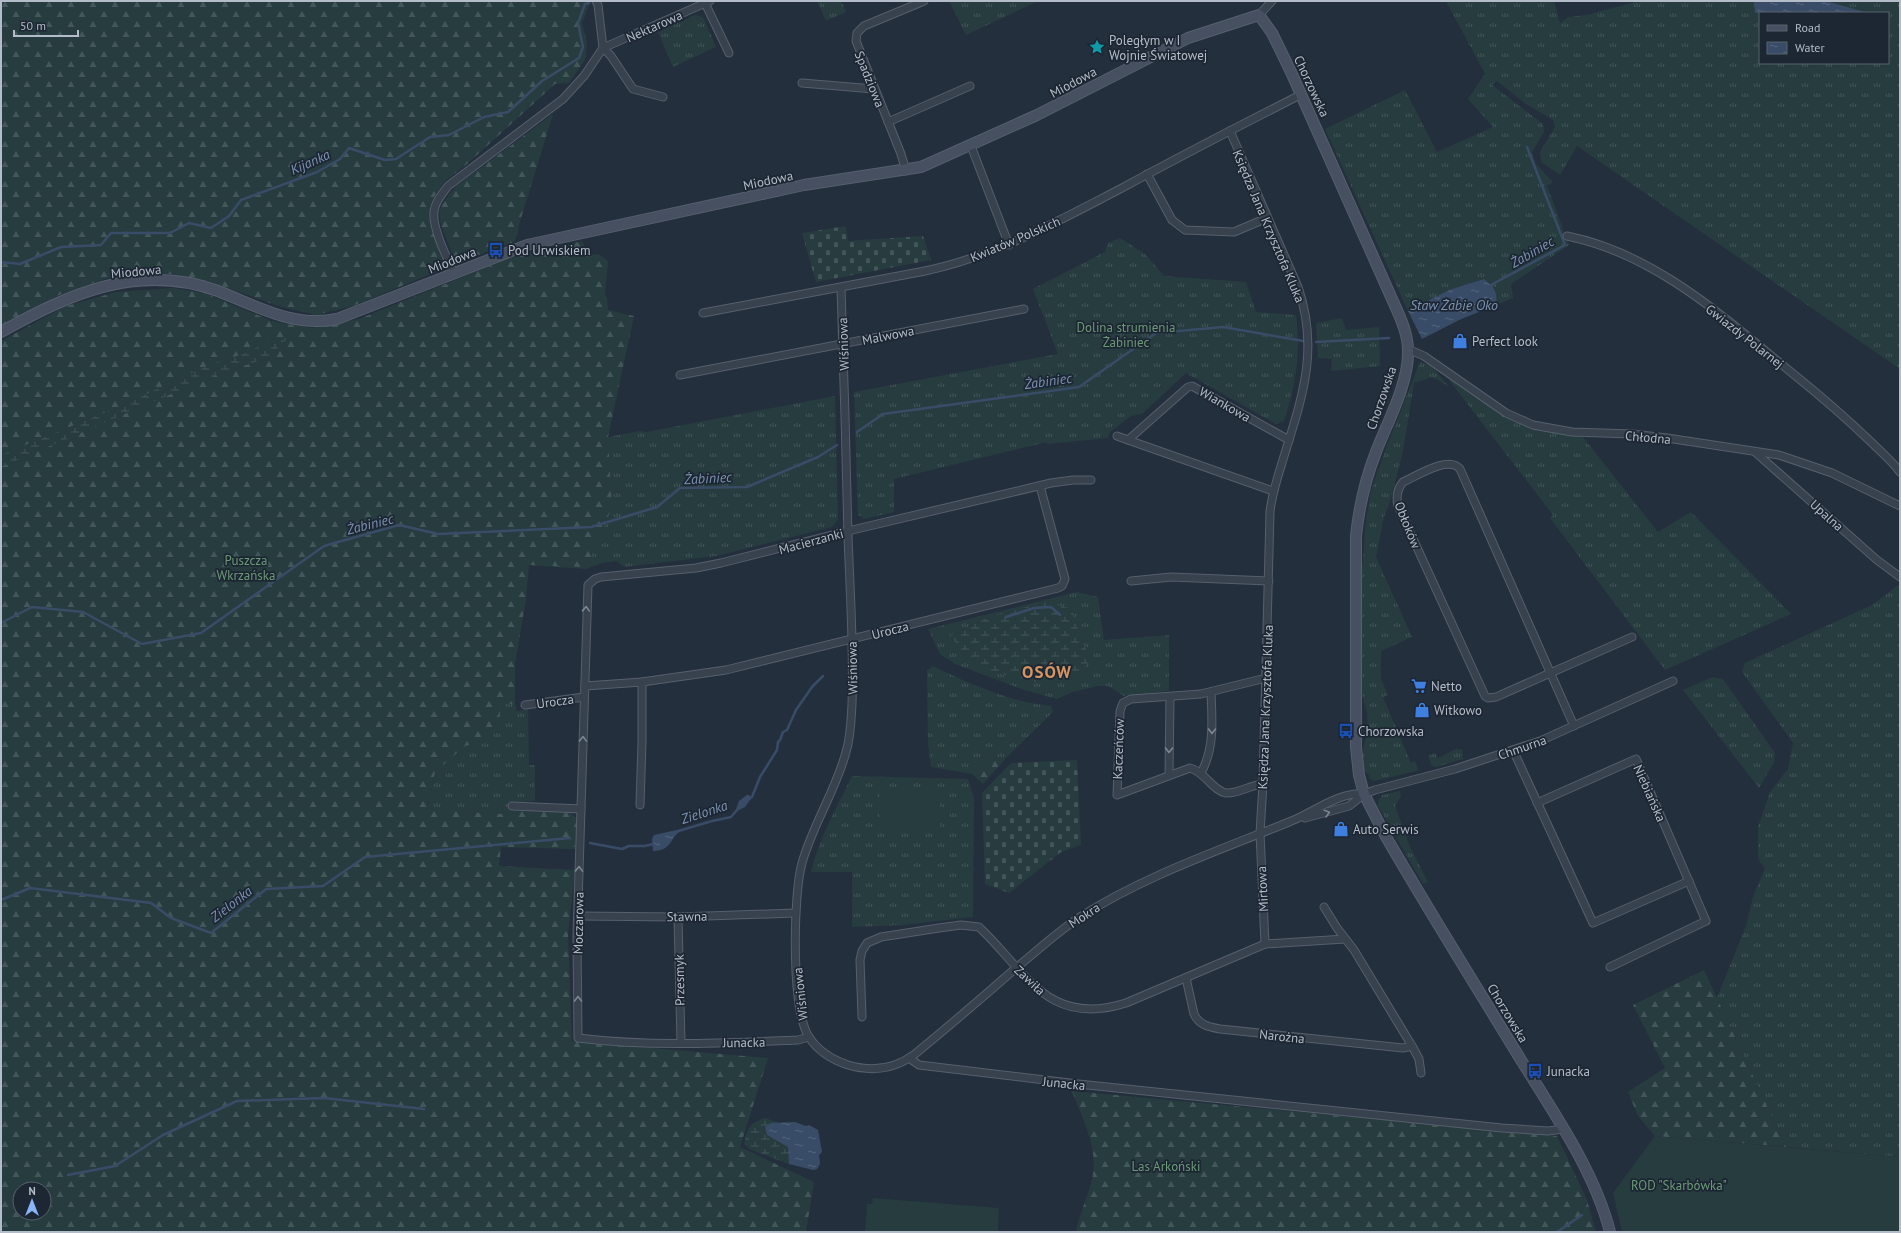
<svg xmlns="http://www.w3.org/2000/svg" width="1901" height="1233" font-family="'PT Sans',sans-serif">
<defs>
<pattern id="grass-tufts" width="24" height="20" patternUnits="userSpaceOnUse"><rect width="24" height="20" fill="#263c3f"/><path d="M3 7l-1-3M5 7V3M7 7l1-3M15 17l-1-3M17 17v-4M19 17l1-3" fill="none" stroke="#435659"/></pattern>
<pattern id="forest-firs" width="22" height="20" patternUnits="userSpaceOnUse"><rect width="22" height="20" fill="#263c3f"/><path d="M5 1l3.5 6h-7zM16 11l3.5 6h-7z" fill="#435659"/></pattern>
<pattern id="wetland-marsh" width="20" height="14" patternUnits="userSpaceOnUse"><rect width="20" height="14" fill="#263c3f"/><path d="M1 5h8M5 5V1M11 12h8M15 12V8" fill="none" stroke="#435659"/></pattern>
<pattern id="cemetery-stones" width="16" height="16" patternUnits="userSpaceOnUse"><rect width="16" height="16" fill="#263c3f"/><path d="M2 7V4a2 2 0 0 1 4 0v3zM10 15v-3a2 2 0 0 1 4 0v3z" fill="#435659"/></pattern>
<pattern id="water-ripples" width="26" height="14" patternUnits="userSpaceOnUse"><rect width="26" height="14" fill="#394c67"/><path d="M2 4q2-2 4 0t4 0M15 11q2-2 4 0t4 0" fill="none" stroke="#53647b"/></pattern>
</defs>
<rect width="100%" height="100%" fill="#242f3e"/>
<g fill="url(#grass-tufts)" fill-rule="evenodd">
<polygon points="817,1 841,1 846,12 826,21"/>
<polygon points="949,1 1038,1 966,35"/>
<path d="M1446,1h108l6,22 8,-6 19,-2 52,-14h261v368l-323,-223 -17,29 -19,-13 -1,-10 15,-25 -2,-7 -27,-16 -29,-23 -5,4 51,39 1,8 -12,20 4,12 17,18 -6,4 22,59 -58,39 2,14 -17,7c2,-13 -2,-18 -12,-26l-35,11 -41,21 -83,-182 80,-39 32,62 56,-25 -25,-28 17,-25zM1760,13h128v50h-128z"/>
<polygon points="695,15 703,17 716,47 673,67 658,32"/>
<path d="M1120,238l25,16 19,22 82,6 10,30 40,3c5,38 0,70 -12,106l-8,3 -90,-51 -44,41 -11,2 -21,16 -2,6 -61,6v-2l-153,37v33l-30,7 -6,-4 -4,-123 204,-38 -25,-65 72,-37 3,-9z"/>
<polygon points="1342,318 1346,330 1379,327 1380,366 1331,371 1332,359 1318,358 1316,323"/>
<polygon points="1420,362 1432,366 1448,386 1432,377 1414,383 1403,451 1390,502 1384,517 1376,557 1412,637 1381,651 1381,679 1388,695 1383,697 1411,763 1415,761 1418,769 1416,771 1374,781 1370,779 1369,775 1362,769 1364,745 1368,730 1367,713 1361,691 1360,567 1363,562 1365,527 1371,491 1386,448"/>
<polygon points="1446,376 1510,419 1555,433 1583,437 1658,532 1691,512 1791,614 1665,670 1550,518 1553,515"/>
<polygon points="835,396 838,519 832,527 716,556 624,567 617,561 602,563 586,569 529,565 608,437 640,431 647,432"/>
<polygon points="1897,586 1900,587 1900,1157 1786,1147 1717,998 1746,926 1753,897 1765,868 1759,861 1758,855 1758,827 1770,792 1788,769 1793,743 1742,672 1745,663 1872,605"/>
<polygon points="1077,592 1098,597 1104,640 1169,635 1169,691 1124,696 1108,686 1097,686 1073,692 1057,699 1024,690 955,664 940,654 928,629"/>
<path d="M933,666c35,17 79,37 118,40l2,6 -46,45 -28,2 -7,15 -41,-7 -3,-23 -1,-74z"/>
<polygon points="1713,677 1723,679 1775,753 1774,762 1759,788 1683,690"/>
<polygon points="449,703 515,704 517,711 528,709 529,765 535,765 535,801 512,802 511,814 460,812 420,845"/>
<polygon points="1458,748 1459,750 1462,749 1463,759 1436,767 1432,766 1428,756 1435,753 1438,758"/>
<path d="M852,776l116,3 6,19 -1,119 -70,8 -51,2v-55h-41c8,-34 26,-65 41,-96z"/>
<polygon points="1400,791 1401,796 1395,806 1410,847 1428,882 1423,884 1378,806 1378,801 1382,795"/>
</g>
<g fill="url(#forest-firs)" fill-rule="evenodd">
<polygon points="1,1 589,1 590,3 582,23 587,43 585,60 569,83 555,84 467,164 444,182 434,197 430,207 429,217 431,228 445,268 353,306 316,315 278,306 211,282 174,274 146,274 108,278 59,295 1,326"/>
<path d="M553,114l-34,111 -1,8 -4,9 -58,21c-4,-12 -20,-42 -16,-54 3,-8 11,-16 16,-23z"/>
<path d="M582,241l7,14 9,-1 10,7 -3,33 2,4 1,12 26,6 -26,121 4,70 -17,41 -11,19 -55,-2 -3,34 -11,65v40h-12l-13,36 -25,6 -30,26 -8,38 33,-2v4l51,2v-3l58,1 8,6 -2,31 -74,-2 -2,19 76,4 -7,64 4,107 196,17 -28,89 74,35 -8,50h-805v-891l65,-35 50,-14 57,-4 31,5 68,28 39,7 48,-9 148,-60zM20,1189h24v24h-24z"/>
<polygon points="1007,757 983,784 972,774 979,759"/>
<polygon points="1704,970 1786,1147 1655,1136 1638,1116 1628,1092 1665,1068 1633,1005"/>
<path d="M1072,1091l485,45 30,64 9,32h-520c3,-18 12,-35 16,-53 7,-30 -9,-59 -20,-88z"/>
</g>
<g fill="url(#wetland-marsh)">
<polygon points="288,338 267,358 206,379 1,467 1,455 116,408 211,364 243,354 275,339"/>
<polygon points="1043,602 1070,608 1090,660 1077,678 1028,683 972,664 950,635 987,618"/>
<path d="M765,1118l15,5h-9l17,24 1,17 -40,-15 -5,-5c4,-16 4,-20 21,-26z"/>
</g>
<g fill="url(#cemetery-stones)">
<polygon points="846,226 848,241 923,236 931,260 816,282 802,233"/>
<polygon points="1077,760 1081,845 1061,852 1009,893 985,884 982,793 1011,763"/>
</g>
<g fill="#263c3f">
<polygon points="880,789 940,789 940,830 880,831"/>
<polygon points="1655,1136 1900,1157 1900,1232 1622,1232 1613,1193"/>
<polygon points="873,1198 999,1208 998,1232 865,1232 867,1204 872,1204"/>
</g>
<g fill="url(#water-ripples)">
<polygon points="1754,1 1826,1 1868,13 1755,13"/>
<path d="M1484,279c10,8 14,13 12,26l-37,15 -37,19 -14,-28 41,-21z"/>
<polygon points="747,795 752,797 745,807 735,812 739,801"/>
<path d="M677,830l2,2c-9,7 -8,19 -26,19l-1,-12 2,-4z"/>
<polygon points="795,1122 806,1126 809,1125 818,1130 822,1152 819,1155 820,1164 817,1169 813,1170 789,1164 788,1147 767,1135 765,1127 771,1123"/>
</g>
<g fill="none" stroke-linecap="round" stroke-linejoin="round">
<g stroke="#394c67" stroke-width="2.5">
<polyline points="1,262 20,264 61,247 101,245 111,233 170,233 189,223 211,228 229,216 241,200 317,172 340,159 349,148 385,160 396,159 430,137 449,135 484,117 508,112 542,81 579,58 583,47 578,23 585,4 589,3"/>
<polyline points="1489,286 1565,245 1527,147"/>
<polyline points="1316,342 1389,338"/>
<polyline points="857,432 883,414 1079,387 1156,333 1223,327 1303,341"/>
<polyline points="1006,617 1034,608 1051,607 1060,615"/>
<polyline points="1,623 32,607 83,612 142,644 201,633 324,546 399,525 438,534 591,527 657,507 680,488 747,487 818,457 837,445"/>
<polyline points="749,799 752,797 760,777 777,750 778,742 780,740 783,732 787,730 796,710 812,687 823,676"/>
<polyline points="675,832 712,821 731,817 737,810"/>
<polyline points="590,843 622,849 629,846 645,846 653,844"/>
<polyline points="1,900 30,888 151,903 171,918 211,933 266,889 323,886 365,857 570,838"/>
<polyline points="68,1175 115,1166 163,1135 237,1101 324,1098 424,1109"/>
<polyline points="1557,1232 1582,1215"/>
</g>
<defs>
<g id="street">
<polyline points="705,3 729,53"/>
<polyline points="1259,15 1272,1"/>
<polyline points="802,83 874,89"/>
<polyline points="663,97 633,89 611,56 603,48 710,1"/>
<polyline points="888,122 970,86"/>
<path d="M1230,131l68,156c21,61 5,108 -13,166 -6,20 -13,39 -15,59l-7,272 -3,49 5,111"/>
<polyline points="971,146 1009,245"/>
<polyline points="906,171 901,154 856,41 857,33 864,26 924,1"/>
<polyline points="1147,174 1172,220 1185,230 1234,232 1267,218"/>
<path d="M1567,236c90,18 161,85 230,141 26,21 50,42 73,64 10,10 22,20 30,31"/>
<path d="M454,273c-7,-15 -25,-50 -19,-66 2,-8 8,-14 13,-21l115,-87 21,-23 19,-28 -5,-43 -2,-4"/>
<path d="M841,288c3,83 5,165 7,248 2,55 6,112 4,168 -1,16 -1,32 -6,48 -10,38 -33,72 -44,111 -9,32 -11,147 7,174 9,14 24,23 39,28 24,7 47,4 67,-11 34,-28 68,-57 101,-86 21,-17 41,-36 64,-51 64,-41 138,-66 209,-95 24,-9 48,-30 75,-28"/>
<path d="M703,313l222,-42c71,-15 133,-50 197,-83 59,-32 119,-63 180,-94"/>
<polyline points="1408,349 1424,356 1506,413 1533,425 1572,432 1632,434 1667,438 1779,455 1832,473 1900,506"/>
<polyline points="680,375 1024,309"/>
<polyline points="1117,436 1128,440"/>
<polyline points="1755,452 1877,560 1900,577"/>
<polyline points="1273,491 1128,440 1188,387 1192,386 1289,440"/>
<polyline points="1131,581 1171,577 1269,581"/>
<polyline points="585,686 642,682 726,670 1058,588 1062,586 1065,579 1040,486"/>
<polyline points="525,705 584,697"/>
<path d="M1574,726l-114,-257c-12,-14 -43,7 -57,13 -6,7 -7,15 -5,24l87,190 3,2 8,-1 136,-60"/>
<polyline points="1513,750 1593,923 1689,881"/>
<path d="M1201,773c14,-26 11,-53 10,-81"/>
<polyline points="1169,775 1170,697"/>
<path d="M1263,784c-13,1 -25,10 -37,9 -13,-2 -21,-21 -36,-25l-73,27 3,-84 3,-8 8,-4 70,-5 65,-16"/>
<polyline points="1537,803 1636,759 1706,921 1610,967"/>
<polyline points="640,805 642,742 642,682"/>
<polyline points="512,806 581,809"/>
<polyline points="1305,818 1349,806 1364,794 1375,790 1455,769 1540,741 1673,681"/>
<polyline points="1324,907 1337,928 1354,950 1412,1046 1419,1059 1421,1073"/>
<polyline points="578,916 678,917 795,913"/>
<polyline points="678,917 681,1043"/>
<path d="M1186,978l8,36c5,11 15,13 26,15l183,19 9,-2"/>
<path d="M862,1017l-2,-57 2,-9 5,-8 14,-6 58,-9 22,-3 18,2c47,44 68,101 147,76l139,-59 80,-5"/>
<path d="M809,1037l-11,3c-72,3 -148,7 -220,-2l-1,-102 11,-351 7,-6 6,-2 95,-9 25,-5 127,-32 203,-48 22,-3h18"/>
<polyline points="909,1058 919,1065 1078,1084 1502,1128 1548,1131 1563,1129"/>
</g>
<path id="secondary" d="M1,332c68,-38 137,-70 217,-41 39,15 75,37 119,28l190,-74 277,-60 117,-18 116,-52 151,-77 71,-23 13,18 19,39 101,227c7,16 16,33 16,52 1,32 -21,72 -32,101 -11,28 -17,55 -20,84v211l3,28 5,19 21,41c44,76 91,151 136,225 33,53 74,112 89,172"/>
</defs>
<use href="#street" stroke="#565f6c" stroke-width="9"/>
<use href="#secondary" stroke="#565f6c" stroke-width="12"/>
<use href="#street" stroke="#38414e" stroke-width="7"/>
<use href="#secondary" stroke="#465061" stroke-width="10"/>
</g>
<defs><path id="oneway-chevron" d="M-2-3.5L2.5 0L-2 3.5" fill="none" stroke-width="1.6" stroke-linecap="round" stroke-linejoin="round"/></defs>
<g stroke="#7c8592">
<use href="#oneway-chevron" transform="translate(586 609) rotate(-88)"/>
<use href="#oneway-chevron" transform="translate(1212 731) rotate(90)"/>
<use href="#oneway-chevron" transform="translate(583 739) rotate(-88)"/>
<use href="#oneway-chevron" transform="translate(1169 750) rotate(91)"/>
<use href="#oneway-chevron" transform="translate(1327 813) rotate(-15)"/>
<use href="#oneway-chevron" transform="translate(579 869) rotate(-88)"/>
<use href="#oneway-chevron" transform="translate(578 999) rotate(-90)"/>
</g>
<defs>
<symbol id="sight-bare" viewBox="-9 -9 18 18"><path d="M0-6L1.8-2.2L6-1.7L2.9 1.2L3.7 5.4L0 3.3L-3.7 5.4L-2.9 1.2L-6-1.7L-1.8-2.2Z" fill="#0f9aa8" stroke="#1d2633" stroke-width="2.5" paint-order="stroke"/></symbol>
<symbol id="bus-bare" viewBox="-9 -9 18 18"><path d="M-5-6H5V4H4V6H2V4H-2V6H-4V4H-5ZM-3.5-4V0h7V-4ZM-3.5 1.2v1.5H-2V1.2ZM2 1.2v1.5H3.5V1.2Z" fill="#1a4fb4" stroke="#1d2633" stroke-width="2.5" paint-order="stroke"/></symbol>
<symbol id="shop-bare" viewBox="-9 -9 18 18"><path d="M-5-2.5h2.3a2.7 3.5 0 0 1 5.4 0H5L5.5 6h-11ZM-1.5-2.5h3a1.5 2.3 0 0 0-3 0Z" fill="#3f7fe0" stroke="#1d2633" stroke-width="2.5" paint-order="stroke"/></symbol>
<symbol id="supermarket-bare" viewBox="-9 -9 18 18"><path d="M-6-5.5h2.5l.6 2H6L4.5 2H-2.5L-4.4-4H-6ZM-1.5 3.2a1.3 1.3 0 1 0 .1 0ZM3 3.2a1.3 1.3 0 1 0 .1 0Z" fill="#3f7fe0" stroke="#1d2633" stroke-width="2.5" paint-order="stroke"/></symbol>
</defs>
<g fill-rule="evenodd">
<use href="#sight-bare" x="1086" y="36" width="22" height="22"/>
<use href="#bus-bare" x="485" y="239" width="22" height="22"/>
<use href="#shop-bare" x="1449" y="330" width="22" height="22"/>
<use href="#supermarket-bare" x="1408" y="675" width="22" height="22"/>
<use href="#shop-bare" x="1411" y="699" width="22" height="22"/>
<use href="#bus-bare" x="1335" y="720" width="22" height="22"/>
<use href="#shop-bare" x="1330" y="818" width="22" height="22"/>
<use href="#bus-bare" x="1524" y="1060" width="22" height="22"/>
</g>
<g text-anchor="middle" stroke-width="3.5" stroke-linejoin="round" paint-order="stroke">
<g font-size="13" fill="#b4bcc9" stroke="#1d2633">
<text transform="translate(654 26) rotate(-24)" y="5">Nektarowa</text>
<text transform="translate(870 79) rotate(68)" y="5">Spadziowa</text>
<text transform="translate(1073 82) rotate(-28)" y="5">Miodowa</text>
<text transform="translate(1312 86) rotate(65)" y="5">Chorzowska</text>
<text transform="translate(768 180) rotate(-12)" y="5">Miodowa</text>
<text transform="translate(1269 226) rotate(67)" y="5">Księdza Jana Krzysztofa Kluka</text>
<text transform="translate(1015 239) rotate(-23)" y="5">Kwiatów Polskich</text>
<text transform="translate(452 260) rotate(-22)" y="5">Miodowa</text>
<text transform="translate(136 271) rotate(-5)" y="5">Miodowa</text>
<text transform="translate(888 335) rotate(-11)" y="5">Malwowa</text>
<text transform="translate(1745 336) rotate(38)" y="5">Gwiazdy Polarnej</text>
<text transform="translate(843 344) rotate(-92)" y="5">Wiśniowa</text>
<text transform="translate(1381 398) rotate(-71)" y="5">Chorzowska</text>
<text transform="translate(1225 404) rotate(30)" y="5">Wiankowa</text>
<text transform="translate(1648 437) rotate(5)" y="5">Chłodna</text>
<text transform="translate(1827 515) rotate(42)" y="5">Upalna</text>
<text transform="translate(1408 525) rotate(68)" y="5">Obłoków</text>
<text transform="translate(811 541) rotate(-15)" y="5">Macierzanki</text>
<text transform="translate(890 630) rotate(-14)" y="5">Urocza</text>
<text transform="translate(852 668) rotate(-91)" y="5">Wiśniowa</text>
<text transform="translate(555 701) rotate(-8)" y="5">Urocza</text>
<text transform="translate(1265 707) rotate(-88)" y="5">Księdza Jana Krzysztofa Kluka</text>
<text transform="translate(1522 747) rotate(-19)" y="5">Chmurna</text>
<text transform="translate(1118 749) rotate(-88)" y="5">Kaczeńców</text>
<text transform="translate(1650 793) rotate(66)" y="5">Niebiańska</text>
<text transform="translate(1262 889) rotate(-93)" y="5">Mirtowa</text>
<text transform="translate(1084 915) rotate(-33)" y="5">Mokra</text>
<text transform="translate(687 916) rotate(-1)" y="5">Stawna</text>
<text transform="translate(578 923) rotate(-89)" y="5">Moczarowa</text>
<text transform="translate(679 980) rotate(-91)" y="5">Przesmyk</text>
<text transform="translate(1030 980) rotate(43)" y="5">Zawiła</text>
<text transform="translate(800 994) rotate(-96)" y="5">Wiśniowa</text>
<text transform="translate(1508 1013) rotate(59)" y="5">Chorzowska</text>
<text transform="translate(1282 1036) rotate(6)" y="5">Narożna</text>
<text transform="translate(744 1042) rotate(-1)" y="5">Junacka</text>
<text transform="translate(1064 1083) rotate(6)" y="5">Junacka</text>
</g>
<g font-size="13" fill="#b4bcc9" stroke="#1d2633" text-anchor="start">
<text x="1109" y="45">Poległym w I<tspan x="1109" dy="15">Wojnie Światowej</tspan></text>
<text x="508" y="255">Pod Urwiskiem</text>
<text x="1472" y="346">Perfect look</text>
<text x="1431" y="691">Netto</text>
<text x="1434" y="715">Witkowo</text>
<text x="1358" y="736">Chorzowska</text>
<text x="1353" y="834">Auto Serwis</text>
<text x="1547" y="1076">Junacka</text>
</g>
<g font-size="13" fill="#6b9a76" stroke="#1d2633">
<text x="1126" y="332">Dolina strumienia<tspan x="1126" dy="15">Żabiniec</tspan></text>
<text x="246" y="565">Puszcza<tspan x="246" dy="15">Wkrzańska</tspan></text>
<text x="1166" y="1171">Las Arkoński</text>
<text x="1679" y="1190">ROD "Skarbówka"</text>
</g>
<g font-size="14" font-style="italic" fill="#7c92b1" stroke="#1d2633">
<text transform="translate(310 162) rotate(-24)" y="5">Kijanka</text>
<text transform="translate(1532 252) rotate(-30)" y="5">Żabiniec</text>
<text x="1454" y="310">Staw Żabie Oko</text>
<text transform="translate(1048 381) rotate(-8)" y="5">Żabiniec</text>
<text transform="translate(708 478) rotate(-3)" y="5">Żabiniec</text>
<text transform="translate(370 524) rotate(-14)" y="5">Żabiniec</text>
<text transform="translate(704 812) rotate(-18)" y="5">Zielonka</text>
<text transform="translate(231 904) rotate(-38)" y="5">Zielonka</text>
</g>
<g font-size="17" font-weight="bold" letter-spacing="1" fill="#d59563" stroke="#1d2633">
<text x="1047" y="678">OSÓW</text>
</g>
</g>
<rect width="1901" height="1233" fill="none" stroke="#b4bcc9" stroke-width="4"/>
<rect x="1759" y="12" width="130" height="52" fill="#1d2633" stroke="#59626f"/>
<rect x="1767" y="25" width="20" height="6" fill="#465061" stroke="#59626f"/>
<text x="1795" y="32" font-size="12" fill="#b4bcc9">Road</text>
<rect x="1767" y="42" width="20" height="12" fill="url(#water-ripples)" stroke="#59626f"/>
<text x="1795" y="52" font-size="12" fill="#b4bcc9">Water</text>
<g transform="translate(32 1201)"><circle r="19" fill="#1d2633" stroke="#59626f"/>
<path d="M0-3L7 15L0 10L-7 15Z" fill="#8ab4f8"/>
<text y="-6" font-size="11" font-weight="bold" text-anchor="middle" fill="#b4bcc9">N</text>
</g>
<path d="M14 30v6h64v-6" fill="none" stroke="#b4bcc9" stroke-width="2"/>
<text x="20" y="30" font-size="12" fill="#b4bcc9" stroke="#1d2633" stroke-width="3" paint-order="stroke">50 m</text>
</svg>
